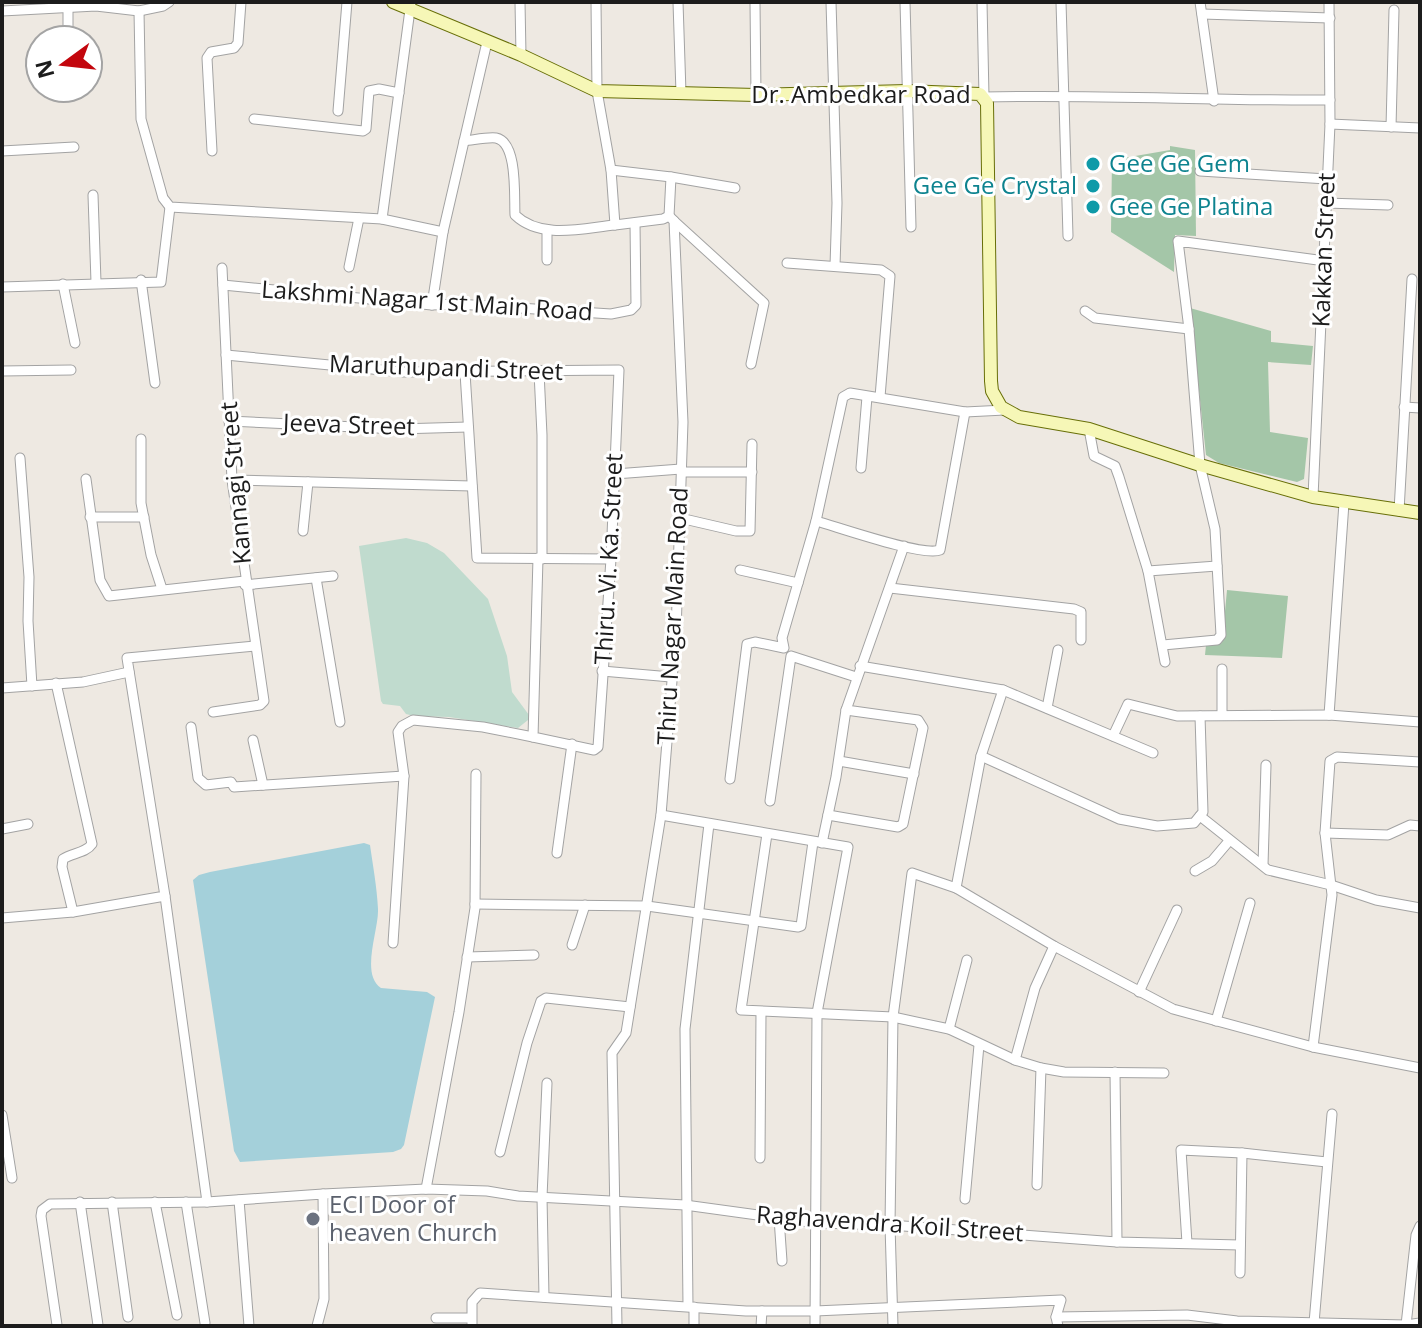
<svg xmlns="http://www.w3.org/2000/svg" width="1422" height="1328" font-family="'Open Sans',sans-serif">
<rect width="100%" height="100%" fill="#eee9e2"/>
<polygon fill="#c0dbce" points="406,538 427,543 444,553 488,599 507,656 512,692 529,715 528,720 518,728 449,717 414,716 406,714 400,706 383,704 381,701 359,546"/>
<g fill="#a4c6a8">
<polygon points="1170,146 1195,150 1196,236 1175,235 1174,272 1111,232 1112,160 1170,150"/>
<polygon points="1190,308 1271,331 1271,342 1313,346 1311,365 1268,362 1270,432 1308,438 1304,479 1297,482 1219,463 1206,455"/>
<polygon points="1227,590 1288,596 1282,658 1205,655 1206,645 1222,643"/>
</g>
<path fill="#a4d0da" d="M364,843l6,2c3,21 7,43 8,64 1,21 -18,65 3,79l46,4 8,5 -31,148 -3,4 -8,3 -153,10 -6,-11 -41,-271 6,-5 11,-3z"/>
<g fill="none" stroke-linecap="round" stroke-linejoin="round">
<defs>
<g id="street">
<polyline points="520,2 521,55"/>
<polyline points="596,2 597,91 611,170 615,225 663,219 669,216 674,221 683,422 676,632 661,815 626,1033 612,1053 617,1326"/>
<polyline points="678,2 681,93"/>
<polyline points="755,2 756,95"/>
<polyline points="831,2 837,203 835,266"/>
<polyline points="905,2 911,227"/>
<path d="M982,2l2,95c115,-3 230,4 346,3"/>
<polyline points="1061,2 1068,236"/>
<polyline points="1200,2 1214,101"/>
<polyline points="68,8 68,40"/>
<polyline points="2,11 96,6 139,11 163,6 169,2"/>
<polyline points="139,11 141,119 163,198 170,207 382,219 443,232"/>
<polyline points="1202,14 1330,18"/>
<polyline points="338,111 347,2"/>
<polyline points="254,119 363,131 366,129 369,91 379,89 399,93"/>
<polyline points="1330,124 1420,128"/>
<polyline points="1391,127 1394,10"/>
<path d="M464,141c10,-1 23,-4 32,-3 22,4 18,59 19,77 26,25 68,13 100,10"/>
<polyline points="2,151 74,147"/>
<polyline points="212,151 207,58 211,52 234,48 238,43 241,2"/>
<polyline points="611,170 671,177 735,188"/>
<polyline points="1200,171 1327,179"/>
<polyline points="93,195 96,282"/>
<polyline points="1326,203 1388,205"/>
<polyline points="669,216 671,177"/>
<polyline points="382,219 411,2"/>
<polyline points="674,221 764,303 751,364"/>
<polyline points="547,260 547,230"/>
<polyline points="787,263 881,270 890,276 880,397"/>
<polyline points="349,267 359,218"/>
<polyline points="141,280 155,383"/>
<polyline points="63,284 75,343"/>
<polyline points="223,285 432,305 458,304 611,314 631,310 636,305 635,223"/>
<polyline points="2,287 161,282 170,207"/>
<polyline points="432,305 443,232 487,42"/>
<polyline points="1085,311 1095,318 1189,329"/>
<polyline points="226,355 403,372 619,370 611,559 598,747 594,750 533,737 538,558"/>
<polyline points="2,371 71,370"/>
<polyline points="539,372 542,435 542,559"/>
<polyline points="465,373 477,558 611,559"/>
<polyline points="1404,407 1420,408"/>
<polyline points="229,421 398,429 468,427"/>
<polyline points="1089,429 1094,456 1115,466 1119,477 1148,571 1165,662"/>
<polyline points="141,439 141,503 151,555 162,589"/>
<polyline points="20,458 29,577 28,621 32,686"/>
<polyline points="861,468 867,397"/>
<polyline points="681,472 752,472"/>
<polyline points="615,474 681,469"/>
<polyline points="86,479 100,580 109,596 245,581"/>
<polyline points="232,480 472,486"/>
<polyline points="1313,497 1330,124 1329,2"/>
<polyline points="1399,511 1412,279"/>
<polyline points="90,517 144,517"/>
<polyline points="680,518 736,531 750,531 752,444"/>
<path d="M816,521c22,6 107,36 124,29l25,-138"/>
<polyline points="303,531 308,482"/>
<polyline points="740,570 798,583"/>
<polyline points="1148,571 1217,566"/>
<polyline points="316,578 340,722"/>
<polyline points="245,585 333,576"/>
<polyline points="890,588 1074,609 1081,612 1081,640"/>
<polyline points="1163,645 1217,640 1221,635 1215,529 1200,465 1189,329 1178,241 1325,261"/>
<polyline points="860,666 1003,690 1153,753"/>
<polyline points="602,671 671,677"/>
<path d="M56,683l36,161c-6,9 -20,9 -29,15l-1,8 11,45"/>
<polyline points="2,688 83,682 129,672"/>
<polyline points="1047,708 1058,650"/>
<polyline points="213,712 260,705 264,701 232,480 222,268"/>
<polyline points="1222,715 1222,669"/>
<polyline points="1329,715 1344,503"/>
<polyline points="191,727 198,778 206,785 231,782 234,787 404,776"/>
<polyline points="1113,736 1128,704 1177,716 1329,715 1420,722"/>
<polyline points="253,740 263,785"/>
<polyline points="981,756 1119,819 1157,826 1194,823 1203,812 1200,716"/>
<polyline points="839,761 914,774"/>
<polyline points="730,779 747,644 755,642 784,648 782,638 816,521 843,397 850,393 965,412 1005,410"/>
<polyline points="770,801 791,656 856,677"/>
<polyline points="661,815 848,847 817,1013 815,1326"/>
<polyline points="828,815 898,827 903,824 923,728 918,720 846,710"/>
<polyline points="1200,816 1268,870 1331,885 1376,900 1420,908"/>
<polyline points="2,829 28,824"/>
<polyline points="1325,833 1388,835 1410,825 1420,826"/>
<polyline points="767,834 741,1010 893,1017 949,1029 1015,1060 1041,1068 1064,1072 1164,1073"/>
<polyline points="822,843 836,777 846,710 904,546"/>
<polyline points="557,853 572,744"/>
<polyline points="1263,865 1266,765"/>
<polyline points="1195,871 1212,861 1229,841"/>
<polyline points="956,888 1054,946 1173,1009 1313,1047 1420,1068"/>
<polyline points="165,896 207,1202"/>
<polyline points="475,904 647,906 798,927 801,926 813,842"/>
<polyline points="2,918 73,912 165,896 127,658 255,646"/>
<polyline points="393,943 404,776 398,732 402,726 413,720 483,727 533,737"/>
<polyline points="572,945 585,905"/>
<polyline points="467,957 534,955"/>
<polyline points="1139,992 1177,910"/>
<polyline points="1216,1021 1250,903"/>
<polyline points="949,1029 967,960"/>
<polyline points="1313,1047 1332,895 1325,833 1330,761 1337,757 1420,762"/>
<polyline points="1015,1060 1035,988 1054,946"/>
<polyline points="1115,1072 1117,1242"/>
<polyline points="2,1115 12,1178"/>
<polyline points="500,1152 527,1043 541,1001 546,998 630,1007"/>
<polyline points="760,1158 761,1012"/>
<polyline points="1037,1185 1041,1068"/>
<polyline points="426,1189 459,1012 475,908 476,774"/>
<polyline points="323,1194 426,1189 487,1191 518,1196 685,1205 816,1223 890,1225 1117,1242 1240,1245"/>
<polyline points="965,1199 979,1045"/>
<polyline points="239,1200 249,1326"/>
<polyline points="80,1202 98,1325"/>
<polyline points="112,1202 128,1317"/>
<polyline points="155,1202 177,1315"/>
<polyline points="186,1202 205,1323"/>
<polyline points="779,1218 782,1261"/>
<polyline points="1187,1243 1181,1150 1242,1153 1327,1162"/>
<polyline points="1240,1273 1242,1153"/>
<polyline points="544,1297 542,1197 547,1083"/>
<polyline points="688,1306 685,1029 709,824"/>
<polyline points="694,1307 694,1326"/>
<polyline points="1056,1317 1187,1315 1237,1321 1406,1325 1420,1323"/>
<polyline points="436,1318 471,1318"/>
<polyline points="1314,1323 1332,1114"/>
<polyline points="57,1325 41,1216 42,1210 50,1204 207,1202 323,1194 324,1299 317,1326"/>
<polyline points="1406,1325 1416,1235 1420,1226"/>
<polyline points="472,1326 472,1302 480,1293 746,1311 815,1311 1061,1300 1056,1317 1058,1326"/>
<polyline points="761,1326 762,1311"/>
<polyline points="893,1326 890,1225 893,1017 912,873 956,888 981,756 1003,690"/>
</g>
<polyline id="secondary" points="393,2 521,55 597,91 756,95 907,91 980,94 987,103 991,381 992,391 1001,407 1019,417 1089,429 1200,465 1313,497 1420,513"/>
</defs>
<use href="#street" stroke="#a3a3a3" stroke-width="11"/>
<use href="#secondary" stroke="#686f08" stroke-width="14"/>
<use href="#street" stroke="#fff" stroke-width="9"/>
<use href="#secondary" stroke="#f6f7b7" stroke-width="12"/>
</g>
<g fill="#0f9aa8" stroke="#fff" stroke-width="3">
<circle cx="1093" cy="164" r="8"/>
<circle cx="1093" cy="186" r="8"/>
<circle cx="1093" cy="207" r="8"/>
</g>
<circle fill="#6b7280" stroke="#fff" stroke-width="3" cx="313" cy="1219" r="8"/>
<g text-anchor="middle" stroke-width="6" stroke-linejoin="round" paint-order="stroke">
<g font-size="24" fill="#1c1c1c" stroke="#fff">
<text x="861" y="103">Dr. Ambedkar Road</text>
<text transform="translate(1324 250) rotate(-88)" y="8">Kakkan Street</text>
<text transform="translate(427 301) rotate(4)" y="8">Lakshmi Nagar 1st Main Road</text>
<text transform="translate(446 368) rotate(2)" y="8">Maruthupandi Street</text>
<text transform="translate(349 425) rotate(2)" y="8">Jeeva Street</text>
<text transform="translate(236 483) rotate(-95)" y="8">Kannagi Street</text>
<text transform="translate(609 559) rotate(-87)" y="8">Thiru. Vi. Ka. Street</text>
<text transform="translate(673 616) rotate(-87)" y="8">Thiru Nagar Main Road</text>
<text transform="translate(890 1224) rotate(4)" y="8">Raghavendra Koil Street</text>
</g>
<g font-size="24" fill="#0d838f" stroke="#fff" text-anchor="start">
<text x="1109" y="172">Gee Ge Gem</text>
<text x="1077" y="194" text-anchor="end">Gee Ge Crystal</text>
<text x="1109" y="215">Gee Ge Platina</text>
</g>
<g font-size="24" fill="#5b616d" stroke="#fff" text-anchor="start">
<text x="329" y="1213">ECI Door of<tspan x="329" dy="28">heaven Church</tspan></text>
</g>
</g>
<rect width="1422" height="1328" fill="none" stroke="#1c1c1c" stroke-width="8"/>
<g transform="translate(64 64) rotate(255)"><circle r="38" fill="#ffffff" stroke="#a4a4a4" stroke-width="2"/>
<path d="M0-6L14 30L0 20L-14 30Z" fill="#c3060d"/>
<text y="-12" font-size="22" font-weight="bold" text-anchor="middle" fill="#1c1c1c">N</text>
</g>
</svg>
